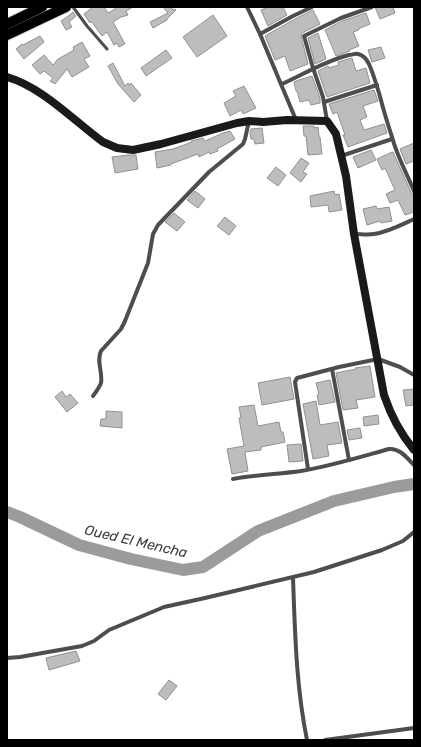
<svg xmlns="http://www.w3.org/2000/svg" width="421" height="747" font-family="Rubik,sans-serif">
<rect width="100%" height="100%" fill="#fff"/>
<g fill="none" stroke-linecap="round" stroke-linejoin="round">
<polyline stroke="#9b9b9b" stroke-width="12" points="7,512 20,517 79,545 131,559 183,570 203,567 258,531 334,501 394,487 414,484"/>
</g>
<g fill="#bdbdbd" stroke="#919191">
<polygon points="93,7 104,7 108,13 115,9 115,7 133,7 126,11 128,15 121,17 113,22 125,44 119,47 117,43 114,45 107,32 102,36 91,21 90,23 84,14"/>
<polygon points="163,7 171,7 173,10 175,9 176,10 167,19 167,20 153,28 150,22 168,13"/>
<polygon points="269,7 283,7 287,15 268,26 261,10"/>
<polygon points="375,7 393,7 395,13 380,19"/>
<polygon points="313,10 320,24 302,33 301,36 308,64 290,71 285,56 275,60 265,36 295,19"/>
<polygon points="73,12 76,16 69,22 72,27 66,30 61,21 67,17"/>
<polygon points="366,13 370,24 358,29 359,30 353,32 359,46 349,50 350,51 336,56 325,30 342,21"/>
<polygon points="213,15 227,36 197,57 183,37"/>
<polygon points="318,33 326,59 315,64 308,38"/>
<polygon points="40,36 44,42 24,59 16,49 22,44 23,45"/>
<polygon points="82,42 90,56 84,59 89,67 72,77 67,69 55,84 50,81 53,78 44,71 40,74 32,65 44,55 53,65 58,59 74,50 73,47"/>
<polygon points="381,47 385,58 372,62 368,50"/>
<polygon points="166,50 172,58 146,76 141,68"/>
<polygon points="352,58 356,71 366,68 370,83 327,97 318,71 328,66 329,68 339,65 338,62"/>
<polygon points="113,63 125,86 128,83 130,85 131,83 141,95 134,102 118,84 108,66"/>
<polygon points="312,76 320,98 320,103 311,105 309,100 300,102 297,91 296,91 294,82 299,80"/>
<polygon points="244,86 256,108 243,114 241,110 230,116 224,103 236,96 233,91"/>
<polygon points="374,90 378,101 363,106 367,117 360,120 364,130 384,124 387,133 348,147 343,135 345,135 337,112 333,114 329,104"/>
<polygon points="303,126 314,126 314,128 318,127 319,137 320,137 322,154 308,155 306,136 304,136"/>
<polygon points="262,128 264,143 255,144 254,139 251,139 250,133 251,129"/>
<polygon points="230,131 235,139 217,149 218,151 210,154 209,152 199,157 198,154 171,164 171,165 157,168 155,152 173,149 192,142 191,141 203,138 205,141 212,138 223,133"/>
<polygon points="414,143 414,161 406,164 400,149"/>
<polygon points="371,150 376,160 358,168 353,157"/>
<polygon points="392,152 393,152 411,192 414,196 414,212 405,215 398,200 390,203 386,194 395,190 385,168 382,170 377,159"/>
<polygon points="128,155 136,155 138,169 115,173 112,157"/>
<polygon points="301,158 309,163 303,172 307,174 301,182 290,173"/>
<polygon points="276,167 286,175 278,186 267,178"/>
<polygon points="195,191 205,199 198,208 187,200"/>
<polygon points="334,191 335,195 339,194 342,210 329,212 328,205 311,207 310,196"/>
<polygon points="376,206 377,209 389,207 392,221 381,223 380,221 367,225 363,209"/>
<polygon points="174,213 185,222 177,231 165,222"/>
<polygon points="225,217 236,226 229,235 217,226"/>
<polygon points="370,366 375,397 356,400 358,408 343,410 336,373 356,369 355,368"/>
<polygon points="290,377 294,399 262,405 258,383"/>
<polygon points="330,380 335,402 319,405 317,395 319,394 316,383"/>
<polygon points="414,389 414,405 406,406 403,390"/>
<polygon points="62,391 66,397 70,394 78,403 67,412 55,397"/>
<polygon points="316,401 320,425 338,422 342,443 327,445 329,456 313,459 303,404"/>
<polygon points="254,405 258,426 279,422 281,432 283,432 285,442 261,447 261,450 245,452 248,471 232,474 227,449 244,446 239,418 241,418 239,407"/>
<polygon points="106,411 122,412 122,428 100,426 101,419 106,419"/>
<polygon points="378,415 379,424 364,426 363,417"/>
<polygon points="360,428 362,438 349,440 347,430"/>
<polygon points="301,444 303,461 289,462 287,445"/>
<polygon points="76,651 80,661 49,670 46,658"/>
<polygon points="169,680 177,686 166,700 158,694"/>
</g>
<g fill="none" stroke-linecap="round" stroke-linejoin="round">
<defs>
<g id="primary">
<polyline points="7,24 42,7"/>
<polyline points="7,35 66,7"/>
</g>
</defs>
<use href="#primary" stroke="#dbdbdb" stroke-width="12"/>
<polyline stroke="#4d4d4d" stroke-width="3" points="73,7 87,26 107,49"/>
<g stroke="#4d4d4d" stroke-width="4">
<polyline points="247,7 260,34 296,120"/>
<polyline points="260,34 293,16 312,7"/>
<path d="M282,84c22,-10 43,-23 67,-29 3,0 6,-2 9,-1 5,1 9,6 11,10 4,9 7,19 10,29 4,15 8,29 13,44 5,19 14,35 22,54"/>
<polyline points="324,102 377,85"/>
<polyline points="327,121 323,97 313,68 304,36 341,18 372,7"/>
<polyline points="341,156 392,139"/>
<path d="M354,234c7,0 14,1 20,0 14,-2 27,-9 40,-15"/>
<polyline points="332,369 349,460"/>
<path d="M93,396c3,-4 6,-8 8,-13 2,-11 -5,-22 0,-32l20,-22 4,-8 23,-58 5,-29 5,-9 51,-53 34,-28 2,-5 4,-18"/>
<polyline points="308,469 295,382 297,378 339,367 378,359 400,367 414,375"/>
<path d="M233,479c23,-4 46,-5 68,-8 30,-5 59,-14 88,-22 11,-1 18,9 25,16"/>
<path d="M293,578c2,54 3,108 14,162"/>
<polyline points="7,658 20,657 82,646 94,641 109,630 164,607 205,598 314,572 382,550 403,541 414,532"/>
<polyline points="325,740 414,728"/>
</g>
<path stroke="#1a1a1a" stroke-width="8" d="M7,77c35,10 66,43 96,65l14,6 16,2 28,-6 76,-21 12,-2 14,1 24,-2 40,1 7,10 2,3 10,42 8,58 30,161c7,21 16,38 30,55"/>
<use href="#primary" stroke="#000" stroke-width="10"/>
</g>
<g text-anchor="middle" stroke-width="3" stroke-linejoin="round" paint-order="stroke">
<g font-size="14" font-style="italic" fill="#3c3c3c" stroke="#fff">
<text transform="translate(136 541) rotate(13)" y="5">Oued El Mencha</text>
</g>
</g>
<rect width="421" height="747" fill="none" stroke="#000000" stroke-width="16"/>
</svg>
